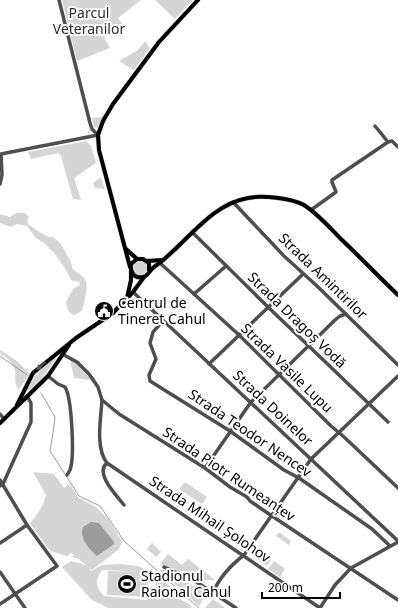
<svg xmlns="http://www.w3.org/2000/svg" width="398" height="608" font-family="'Noto Sans',sans-serif">
<rect width="100%" height="100%" fill="#fff"/>
<g fill="#d5d5d5" fill-rule="evenodd">
<polygon points="62,0 141,0 118,18 124,27 104,37 110,48 77,61"/>
<polygon points="155,0 193,0 175,19"/>
<polygon points="145,41 150,48 134,70 119,61 138,50"/>
<polygon points="104,113 105,114 97,128 94,127 92,118 101,117"/>
<polygon points="86,141 91,146 96,163 74,178 81,200 73,199 61,156 58,153 31,159 28,152"/>
<polygon points="101,177 105,189 95,188 93,183"/>
<path d="M16,213h9l4,4 -2,4 2,4 9,6 10,6h5l8,7 10,18 1,6c5,5 10,6 14,13 2,4 -2,25 -4,29 -2,2 -5,4 -8,5 -6,-2 -7,-7 -8,-13l7,-13 7,-4v-1l-1,-2 -8,-2 -6,-12 -10,-14 -11,-11 -8,-5 -9,-12 -10,-2 -6,3 -11,-4v-9l10,3z"/>
<circle cx="140" cy="268" r="7"/>
<path d="M0,350l17,11 13,13 -10,14 -2,1c-5,-7 -1,-14 -4,-22 -2,-6 -9,-10 -14,-14z"/>
<polygon points="55,357 57,358 41,379 29,391 27,391 27,389 36,375"/>
<polygon points="70,360 77,364 91,380 74,378"/>
<path d="M33,472l21,2 10,14 5,-4 10,14 17,9 13,13 13,22 -3,7 -27,21 -3,-2 2,3 11,-6 18,-1 18,2 15,7 8,10h6l14,17 8,4 3,4h-83l-17,-8 -30,-33 9,-6 15,4 -7,-6 -7,-2 2,-2 -3,-2 -4,3 -17,-5 -20,-28c8,-9 13,-17 16,-28zM102,570l41,2 -35,-1 -1,24 40,2 1,-25 7,6 1,10 -2,7 -7,5 -43,-4c-9,-11 -9,-14 -2,-26z"/>
<polygon points="185,482 207,497 202,504 179,489"/>
<polygon points="279,532 291,541 289,545 276,536"/>
<polygon points="152,543 161,552 156,557 147,549"/>
<polygon points="259,552 271,561 267,566 255,557"/>
<polygon points="168,554 182,565 188,559 215,580 196,580 160,564"/>
<polygon points="274,561 285,569 280,577 268,569"/>
<polygon points="162,569 207,593 199,606 160,571"/>
<polygon points="213,599 225,608 205,608"/>
</g>
<path fill="#9c9c9c" d="M91,522l8,1 15,19v2l-17,12c-8,-7 -18,-18 -14,-29z"/>
<g fill="none" stroke-linecap="round" stroke-linejoin="round">
<g stroke="#9c9c9c" stroke-width="1">
<polyline points="0,356 27,375"/>
<polyline points="41,393 55,417 54,426 50,451 79,496 100,506 124,541 199,608"/>
</g>
<defs>
<g id="major">
<polyline points="126,249 137,259"/>
<polyline points="147,261 163,260"/>
<polyline points="130,267 99,150 98,135 103,121 113,104 159,42 198,0"/>
<path d="M149,270v-7l-6,-4h-6l-6,5c-1,8 3,15 12,13 5,-1 7,-7 11,-10 31,-21 54,-62 94,-69 14,-3 43,0 56,7 14,9 26,23 38,35 19,18 37,37 56,55"/>
<polyline points="127,298 131,280 131,271"/>
<polyline points="17,405 33,373 76,338 113,313 133,292 144,277"/>
<polyline points="0,423 48,376 69,345"/>
</g>
</defs>
<use href="#major" stroke="#dbdbdb" stroke-width="5"/>
<g stroke="#4e4e4e" stroke-width="3.5">
<polyline points="59,0 90,123 92,129 98,135"/>
<polyline points="375,126 388,142 392,141 398,147"/>
<polyline points="0,184 2,175 1,154 98,135"/>
<polyline points="233,202 284,256 317,286 398,365"/>
<polyline points="311,210 336,192 332,182 332,180 388,142"/>
<polyline points="193,233 268,307 388,422"/>
<polyline points="160,263 239,335 331,426 343,436 398,488"/>
<polyline points="133,292 398,541"/>
<polyline points="194,294 226,266"/>
<polyline points="163,321 153,332 150,343 156,359 149,375 150,381 230,431 284,470 299,478 372,529 390,546"/>
<polyline points="62,354 77,362 89,374 98,387 102,400 119,414 205,468 230,487 247,497 250,501 272,516 398,600"/>
<polyline points="209,364 303,274"/>
<path d="M48,376l10,8 7,3c7,11 9,66 6,79 0,4 -2,6 -4,9"/>
<path d="M102,400c-1,18 -7,48 5,63l213,145"/>
<polyline points="0,414 4,419"/>
<path d="M107,463c-13,10 10,33 17,42"/>
<polyline points="205,468 251,402 335,320 340,316 346,314"/>
<polyline points="0,480 27,525 57,566 0,604"/>
<polyline points="0,486 3,484 31,422 31,403 27,396"/>
<polyline points="0,543 27,525"/>
<polyline points="164,567 195,581 236,608"/>
<polyline points="0,572 25,608"/>
<path d="M213,593c6,-15 18,-28 31,-38l67,-96 87,-83"/>
<polyline points="320,608 335,585 351,568 398,542"/>
</g>
<use href="#major" stroke="#000" stroke-width="4"/>
</g>
<defs><path id="oneway-solid" d="M-6-.8H1V-3.2L6.5 0L1 3.2V.8H-6Z"/></defs>
<use fill="#595959" href="#oneway-solid" transform="translate(41 366) rotate(139)"/>
<defs>
<symbol id="civic-disc" viewBox="-11 -11 22 22"><circle r="9.5" fill="#000" stroke="#fff"/><path d="M-.6-6.5H3V-4.5H.6V-3L4-1V1h2V6H-6V1h2V-1L-.6-3ZM-1.2 2.5V6h2.4V2.5Z" fill="#fff"/></symbol>
<symbol id="stadium-disc" viewBox="-11 -11 22 22"><circle r="9.5" fill="#000" stroke="#fff"/><path d="M0-5a6.5 5 0 1 0 0 10a6.5 5 0 1 0 0-10ZM-3.5-1.8h7v3.6h-7Z" fill="#fff"/></symbol>
</defs>
<g fill-rule="evenodd">
<use href="#civic-disc" x="93" y="300" width="22" height="22"/>
<use href="#stadium-disc" x="116" y="573" width="22" height="22"/>
</g>
<g text-anchor="middle" stroke-width="4" stroke-linejoin="round" paint-order="stroke">
<g font-size="14" fill="#2c2c2c" stroke="#fff">
<text x="89" y="18">Parcul<tspan x="89" dy="16">Veteranilor</tspan></text>
</g>
<g font-size="14" fill="#000" stroke="#fff">
<text transform="translate(323 276) rotate(44)" y="5">Strada Amintirilor</text>
<text transform="translate(297 320) rotate(44)" y="5">Strada Dragoș Vodă</text>
<text transform="translate(287 368) rotate(44)" y="5">Strada Vasile Lupu</text>
<text transform="translate(273 408) rotate(43)" y="5">Strada Doinelor</text>
<text transform="translate(250 433) rotate(34)" y="5">Strada Teodor Nencev</text>
<text transform="translate(229 474) rotate(34)" y="5">Strada Piotr Rumeanțev</text>
<text transform="translate(210 519) rotate(34)" y="5">Strada Mihail Șolohov</text>
</g>
<g font-size="14" fill="#000" stroke="#fff" text-anchor="start">
<text x="118" y="308">Centrul de<tspan x="118" dy="16">Tineret Cahul</tspan></text>
<text x="141" y="581">Stadionul<tspan x="141" dy="16">Raional Cahul</tspan></text>
</g>
</g>
<path d="M262 592v6h78v-6" fill="none" stroke="#000000" stroke-width="2"/>
<text x="268" y="592" font-size="12" fill="#000000" stroke="#ffffff" stroke-width="3" paint-order="stroke">200 m</text>
</svg>
